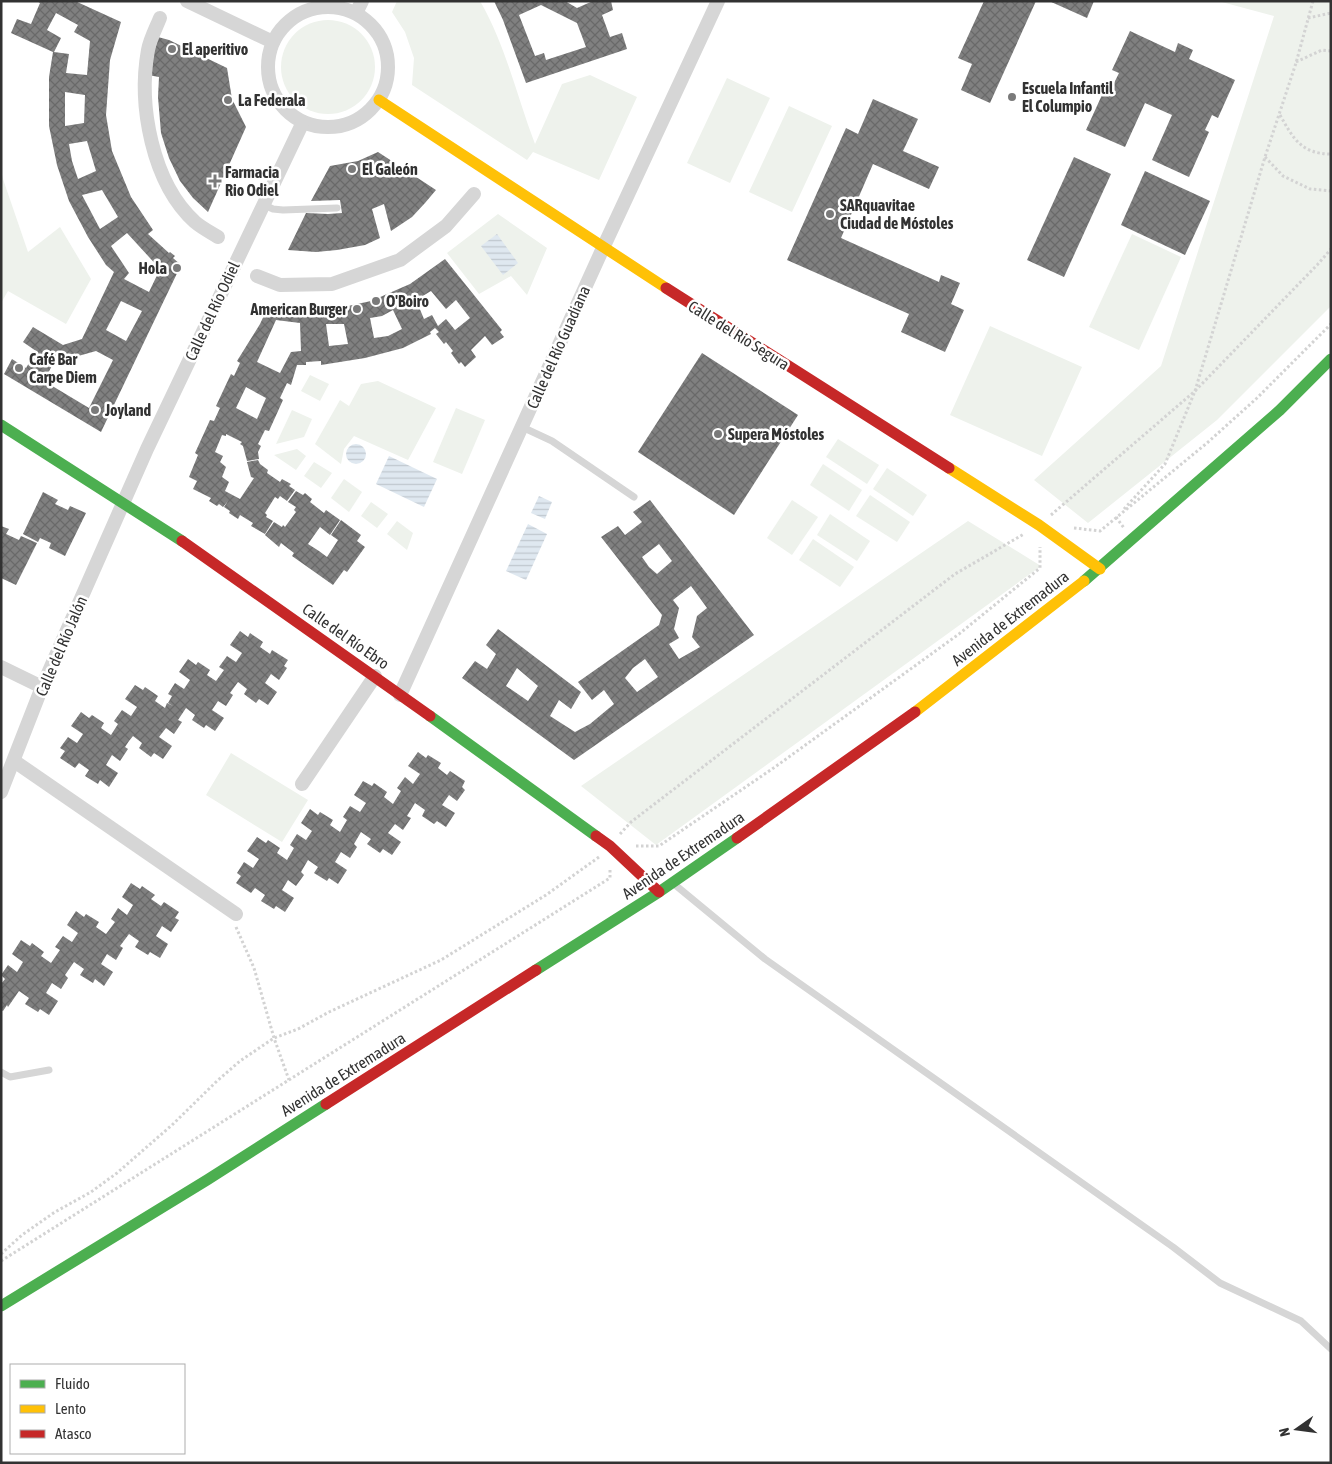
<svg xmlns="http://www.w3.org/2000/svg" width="1332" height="1464" font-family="'Asap Condensed',sans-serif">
<defs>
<pattern id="water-rules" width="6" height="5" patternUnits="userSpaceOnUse" patternTransform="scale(1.25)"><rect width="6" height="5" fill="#dfe8f0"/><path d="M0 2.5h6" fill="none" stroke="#c0c7ce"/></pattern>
<pattern id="building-cross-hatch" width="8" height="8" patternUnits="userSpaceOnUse" patternTransform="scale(1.25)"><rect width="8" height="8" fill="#808080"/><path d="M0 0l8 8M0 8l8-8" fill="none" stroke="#696969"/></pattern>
</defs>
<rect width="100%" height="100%" fill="#fff"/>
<g fill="#eef2ec">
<path d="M397,1h83c26,45 37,96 55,143l27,-60 28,-9 47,22 -38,83 -66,-28 -6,8 -115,-75 2,-27 -9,-26 -13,-20z"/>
<polygon points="1218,1 1331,1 1331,306 1217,420 1088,523 1034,480 1161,366 1274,16"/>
<circle cx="328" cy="67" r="47"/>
<polygon points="727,78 770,98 730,183 687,163"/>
<polygon points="789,106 832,126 792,212 749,192"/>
<polygon points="1,170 3,179 28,252 60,227 91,279 66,324 8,291 1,303"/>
<polygon points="498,214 547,248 527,295 511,276 479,294 447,253"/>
<polygon points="1132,234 1181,257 1139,350 1089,327"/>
<polygon points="990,326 1082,367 1042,456 950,415"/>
<polygon points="310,375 329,384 320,401 301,391"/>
<polygon points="378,381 436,408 408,460 354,436 344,449 341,464 315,444 340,400 349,406 361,384"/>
<polygon points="456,408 485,420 462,474 433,462"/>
<polygon points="292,410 312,419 304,437 276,444"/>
<polygon points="838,439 879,465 867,484 826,457"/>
<polygon points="297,449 306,456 296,470 274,455"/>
<polygon points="314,462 332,473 321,488 304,476"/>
<polygon points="823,464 862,490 849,511 810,485"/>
<polygon points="887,468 927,495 913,516 873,489"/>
<polygon points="344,479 362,492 349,512 331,498"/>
<polygon points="870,495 910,522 897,542 856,516"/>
<polygon points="792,500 818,517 792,555 767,538"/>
<polygon points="371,502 388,514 377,528 361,516"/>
<polygon points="830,514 870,541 857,561 817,535"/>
<polygon points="397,521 413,533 407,550 387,534"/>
<polygon points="968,521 1041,566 656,845 581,786"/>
<polygon points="813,539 854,567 840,587 799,560"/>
<polygon points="231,753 308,800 282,842 206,795"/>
</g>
<g fill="url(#water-rules)">
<polygon points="497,234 518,263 503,275 481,246"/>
<circle cx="356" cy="454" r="10"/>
<polygon points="389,456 437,479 424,507 376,484"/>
<polygon points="539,496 552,502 545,519 531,513"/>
<polygon points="528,524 547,534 526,580 506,571"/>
</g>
<g fill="url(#building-cross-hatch)" fill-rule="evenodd">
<path d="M37,1h38l46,21 -11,38 -4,55 6,36 19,46 22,33 -5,4 21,19 1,-1 5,4 -2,2 8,7 -80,167 -97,-58 8,-15 14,9 10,-17 -13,-9 10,-15 30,18 19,-6 32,-67 -8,-7 -18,-28 -19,-36 -12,-36 -8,-39v-49l4,-25 -42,-19 6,-14 14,5 9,-21zM56,13l22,12 -4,7 16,9 -3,34 -21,-2 3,-19 -15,-2 7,-14 -14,-8zM65,92l20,3 -1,28 -19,3zM87,141l9,30 -18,8 -6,-18 -3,-17zM102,190l16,27 -18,12 -18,-34zM127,233l33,36 -11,23 -25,-13 5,-6 -18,-27zM121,301l21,10 -16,30 -20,-11zM96,351l17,9 -24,48 -45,-27 13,-25 7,4z"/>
<path d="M494,1h71l12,7 16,-7h18l2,9 -11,5 8,22 12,-4 5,16 -101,34 -23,-63zM541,5l36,18 9,24 -40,13 -2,-7 -9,3 -16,-41z"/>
<polygon points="984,1 1036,1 990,103 961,90 972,64 958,58"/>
<polygon points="1049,1 1094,1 1087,18"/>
<polygon points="1130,31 1175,52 1178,43 1193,50 1189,59 1235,80 1218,118 1212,115 1205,130 1209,132 1189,177 1152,160 1172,115 1145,103 1125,147 1086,130 1107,84 1112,87 1119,73 1112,70"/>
<polygon points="158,37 169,40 227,68 232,99 246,127 208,212 193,198 180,181 169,158 161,133 158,97 159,77 148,75"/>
<polygon points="873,99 918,119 903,151 939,167 929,189 873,164 841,238 939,282 941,275 960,283 951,304 964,310 945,352 901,332 909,314 787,260 846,128 858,134"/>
<polygon points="378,152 436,190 425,203 412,217 391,231 384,204 372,209 380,238 365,245 337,250 316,252 288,250 306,213 328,214 342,213 340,200 311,201 330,166 358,161"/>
<polygon points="1074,157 1111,174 1064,277 1027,260"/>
<polygon points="1145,171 1210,201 1185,255 1121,225"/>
<path d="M445,259l57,71 -2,2 4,5 -12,8 -7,-9 -14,14 5,7 -11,10 -4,-5 -2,2 -8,-11 2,-2 -7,-9 -2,2 -8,-10 3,-2 -4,-4 -5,4 1,2 -28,14 -38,10 -44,7v-4l-15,1v3h-9l-6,20 -4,-2 -7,15 3,2 -14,31 -4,-1 -7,14 3,2 -3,6 1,7 -12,2 -4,-15 -3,-2 2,-2 -16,-8v2l-4,-1 -7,17 8,4 -3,6 6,5 -4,10 7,5 -4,9 15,8 14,-21 -3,-1 -4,-15 11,-2 2,4 8,6 -1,3 13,9 2,-3 9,5 -2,2 6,4 -8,11 -7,-5 -2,3 -3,-2 -10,16 2,2 -1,2 7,4 -8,13 -14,-8 2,-3 -13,-8 -2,4 -9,-6 1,-2 -6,-4 4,-6 -5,6 -4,-3 -2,2 -8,-5 2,-3 -18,-9 4,-8 -8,-4 9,-22 -3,-2 15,-33 4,1 6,-13 -4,-2 15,-32 3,2 6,-13 -3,-2 23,-37 8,-17h9v-2l14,2v2l43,-1v1l37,-8 39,-17zM431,291l15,18 10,-9 14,18 -15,12 -9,-11 -8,7 -6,-11 -8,4 -8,-19zM393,310l9,19 -14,7 -14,2 -4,-20 12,-2zM276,320l24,3 1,28 -10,1 -11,21 -23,-11zM326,324h18l4,20 -19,2zM246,387l20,11 -9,21 -21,-11z"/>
<polygon points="702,353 798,415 734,515 638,452"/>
<polygon points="296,491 303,495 305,493 312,499 310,502 324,513 326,510 340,520 330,535 320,527 308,544 319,551 327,557 338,540 331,535 341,520 361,535 357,541 365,547 347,572 344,570 333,585 292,556 294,553 281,543 279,547 265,535 274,522 282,527 283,525 285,527 296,512 294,510 296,507 288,502"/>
<polygon points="43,492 58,500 55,504 68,510 70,506 86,513 65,556 49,548 51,543 40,538 38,542 23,534"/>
<path d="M650,500l104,135 -180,125 -112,-82 13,-17 12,8 9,-15 -10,-9 12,-16 83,63 -10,17 -12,-9 -9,16 25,16 15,-8 24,-20 -10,-14 -12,10 -14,-18 81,-57 3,-10 -61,-78 17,-11 7,9 17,-13 -9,-10zM659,544l13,17 -15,13 -8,-7 -7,-10zM691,586l16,22 -10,8 -5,21 8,10 -21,12 -10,-15 10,-6 -5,-9 5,-21 -6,-8zM645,659l13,18 -21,15 -12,-14 8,-10zM517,668l21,18 -10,15 -22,-15z"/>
<polygon points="1,526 9,529 6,534 19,540 21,536 37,543 16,585 1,578"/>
<polygon points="240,631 248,637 250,633 263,642 260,647 270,654 272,650 288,660 284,666 287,668 279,680 271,674 265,683 277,692 268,705 259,699 256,703 244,694 247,689 238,682 230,693 233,695 226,706 218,701 212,710 224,718 215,731 206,725 204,728 192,720 195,715 186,708 178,720 182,722 174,734 166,728 159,737 172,746 163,759 154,753 151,757 139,748 142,743 133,736 129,741 116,732 129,741 125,747 128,749 120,761 112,755 106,765 118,773 109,787 100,780 98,784 85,776 89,770 79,763 75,768 60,758 65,751 60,748 68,737 77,743 83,734 71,726 81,712 89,718 92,715 104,723 101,728 111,735 118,724 114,721 122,710 131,716 137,707 125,699 135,685 143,690 145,687 158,696 155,701 165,708 167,703 173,706 168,703 172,696 168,694 175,683 184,689 190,680 179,672 188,659 196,665 198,662 210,670 207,675 216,681 224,670 219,667 227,656 236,662 242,653 230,645"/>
<polygon points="418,752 426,758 428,755 441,763 438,768 447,775 450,771 465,781 462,787 465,790 457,801 449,795 442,805 455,813 446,827 437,821 434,824 422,816 425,810 415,803 407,816 411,818 403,830 395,824 388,833 401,842 392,855 383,849 380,853 367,844 371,839 361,832 354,844 357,847 350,858 341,852 335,862 347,870 338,884 329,878 327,881 314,873 318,867 308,860 301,872 304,875 296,886 288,880 282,890 294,898 285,912 276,906 274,909 261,901 265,895 255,888 251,893 236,883 241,876 237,873 244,862 253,868 259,859 247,851 257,837 266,843 268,840 280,848 277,853 287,860 294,848 290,845 297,834 306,840 312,831 301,823 310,809 318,815 320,812 333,820 330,825 340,832 347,820 343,817 350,806 360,812 366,803 354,795 363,781 372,786 374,783 387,792 384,797 393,804 401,791 397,788 405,777 413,784 420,774 408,766"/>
<polygon points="131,883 140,889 142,886 155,895 151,899 161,906 164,902 179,912 175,918 179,920 171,932 162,926 156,936 168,944 160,958 150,952 148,955 135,947 139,941 129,934 120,946 123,948 116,960 107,954 101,964 113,972 104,986 95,979 93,983 80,975 84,969 74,962 65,975 68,978 61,989 52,983 46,993 58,1001 49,1015 40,1009 38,1012 25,1004 29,998 19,991 8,1007 7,1005 3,1011 1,1010 1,984 5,979 1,975 8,965 17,972 23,962 12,954 21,940 30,946 32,943 44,952 41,956 51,963 60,950 55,947 63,936 72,942 78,933 67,925 76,911 84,917 86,914 99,922 96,927 106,934 115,922 111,919 118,908 127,915 133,905 122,897"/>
</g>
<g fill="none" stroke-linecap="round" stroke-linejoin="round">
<g stroke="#d3d3d3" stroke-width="3" stroke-dasharray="2.5 2.5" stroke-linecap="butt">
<polyline points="1308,18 1331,13"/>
<polyline points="1296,62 1322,50 1331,51"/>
<path d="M1280,115c13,23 21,39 51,39"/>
<polyline points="1265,157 1283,176 1310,189 1331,191"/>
<polyline points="1124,509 1165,464 1195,391 1318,264 1331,249"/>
<polyline points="1051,515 1195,391 1265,157 1296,63 1313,1"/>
<polyline points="1116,517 1124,528"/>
<polyline points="1074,528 1100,531 1207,443 1257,398 1331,324"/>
<polyline points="620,834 631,822 955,574 1024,534"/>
<polyline points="636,846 659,846 775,767 959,634 1040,568 1040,547"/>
<polyline points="236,927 254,968 274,1038 289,1080"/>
<polyline points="1,1254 22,1235 55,1212 91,1192 117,1173 172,1125 217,1081 240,1061 274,1038 298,1029 329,1012 441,960 546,895 599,857"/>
<polyline points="1,1261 610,878 610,869"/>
</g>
<g stroke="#d6d6d6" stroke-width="7">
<polyline points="262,204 273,209 283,210 337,208"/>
<polyline points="522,427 552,441 634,497"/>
<polyline points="674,884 765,959 1173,1247 1220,1283 1301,1321 1331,1349"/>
<polyline points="1,1072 10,1077 49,1070"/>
</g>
<g stroke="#d6d6d6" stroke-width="14">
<polyline points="187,1 273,42"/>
<circle cx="328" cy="67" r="60"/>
<polyline points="356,13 362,1"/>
<path d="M160,18c-4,10 -10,21 -12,32 -10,55 4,133 47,172 7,6 15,10 23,15"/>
<polyline points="257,276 280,285 332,284 400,260 446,226 474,194"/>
<polyline points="1,667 42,687"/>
<polyline points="400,695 603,248 718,1"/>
<polyline points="14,761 236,914"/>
<polyline points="302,784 375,676"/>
<polyline points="1,792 42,687 147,449 303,122"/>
</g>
<g stroke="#4caf50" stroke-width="11">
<polyline points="1,425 182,541"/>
<polyline points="1084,581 1280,410 1331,359"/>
<polyline points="430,716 596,836"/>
<polyline points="536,970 659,892 737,838"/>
<polyline points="1,1306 207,1180 326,1104"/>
</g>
<g stroke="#ffc107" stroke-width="11">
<polyline points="379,100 666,288"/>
<polyline points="949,468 1039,525 1100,569"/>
<polyline points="915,712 1084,581"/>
</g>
<g stroke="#c62828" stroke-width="11">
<polyline points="666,288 949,468"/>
<polyline points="182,541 430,716"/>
<polyline points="596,836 610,846 659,892"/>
<polyline points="737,838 915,712"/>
<polyline points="326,1104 536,970"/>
</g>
</g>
<g fill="#7a7a7a" stroke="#fff" stroke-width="2">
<circle cx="172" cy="49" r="5"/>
<circle cx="1012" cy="97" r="5"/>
<circle cx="228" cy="100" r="5"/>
<circle cx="352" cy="169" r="5"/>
<path d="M212.5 173.5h5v5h5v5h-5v5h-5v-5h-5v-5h5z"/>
<circle cx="830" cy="214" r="5"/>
<circle cx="177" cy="268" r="5"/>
<circle cx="376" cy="301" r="5"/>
<circle cx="357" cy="309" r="5"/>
<circle cx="19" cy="368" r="5"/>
<circle cx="95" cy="410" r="5"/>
<circle cx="718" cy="434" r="5"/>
</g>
<g text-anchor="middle" stroke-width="5" stroke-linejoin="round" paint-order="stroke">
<g font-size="16" font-weight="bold" fill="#323232" stroke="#fff" text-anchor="start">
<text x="182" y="55">El aperitivo</text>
<text x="1022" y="94">Escuela Infantil<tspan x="1022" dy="18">El Columpio</tspan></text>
<text x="238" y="106">La Federala</text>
<text x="362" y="175">El Galeón</text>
<text x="225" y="178">Farmacia<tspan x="225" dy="18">Rio Odiel</tspan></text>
<text x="840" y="211">SARquavitae<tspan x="840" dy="18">Ciudad de Móstoles</tspan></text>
<text x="167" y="274" text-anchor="end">Hola</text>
<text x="386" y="307">O'Boiro</text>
<text x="347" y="315" text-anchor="end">American Burger</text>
<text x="29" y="365">Café Bar<tspan x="29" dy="18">Carpe Diem</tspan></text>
<text x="105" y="416">Joyland</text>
<text x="728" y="440">Supera Móstoles</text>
</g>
<g font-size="16" fill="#323232" stroke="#fff">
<text transform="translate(212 311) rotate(-65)" y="6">Calle del Río Odiel</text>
<text transform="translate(739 335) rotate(32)" y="6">Calle del Río Segura</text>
<text transform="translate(558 347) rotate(-66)" y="6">Calle del Río Guadiana</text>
<text transform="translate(1010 618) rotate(-38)" y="6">Avenida de Extremadura</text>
<text transform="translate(346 636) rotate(35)" y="6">Calle del Río Ebro</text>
<text transform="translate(61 646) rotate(-67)" y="6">Calle del Río Jalón</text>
<text transform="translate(683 855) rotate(-34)" y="6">Avenida de Extremadura</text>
<text transform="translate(343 1074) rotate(-32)" y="6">Avenida de Extremadura</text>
</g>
</g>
<rect width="1332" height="1464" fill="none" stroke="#323232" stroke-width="5"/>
<rect x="10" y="1364" width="175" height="90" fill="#ffffff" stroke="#adadad"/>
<rect x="20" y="1380" width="25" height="8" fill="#4caf50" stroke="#adadad"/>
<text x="55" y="1389" font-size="15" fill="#323232">Fluido</text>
<rect x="20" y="1405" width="25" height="8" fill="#ffc107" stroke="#adadad"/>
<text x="55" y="1414" font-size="15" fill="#323232">Lento</text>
<rect x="20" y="1430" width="25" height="8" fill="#c62828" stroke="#adadad"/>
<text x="55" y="1439" font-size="15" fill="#323232">Atasco</text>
<g transform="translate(1297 1429) rotate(256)" stroke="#ffffff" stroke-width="4" paint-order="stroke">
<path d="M0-4L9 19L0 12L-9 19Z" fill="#323232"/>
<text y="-8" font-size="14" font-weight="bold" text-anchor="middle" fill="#323232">N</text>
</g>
</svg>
